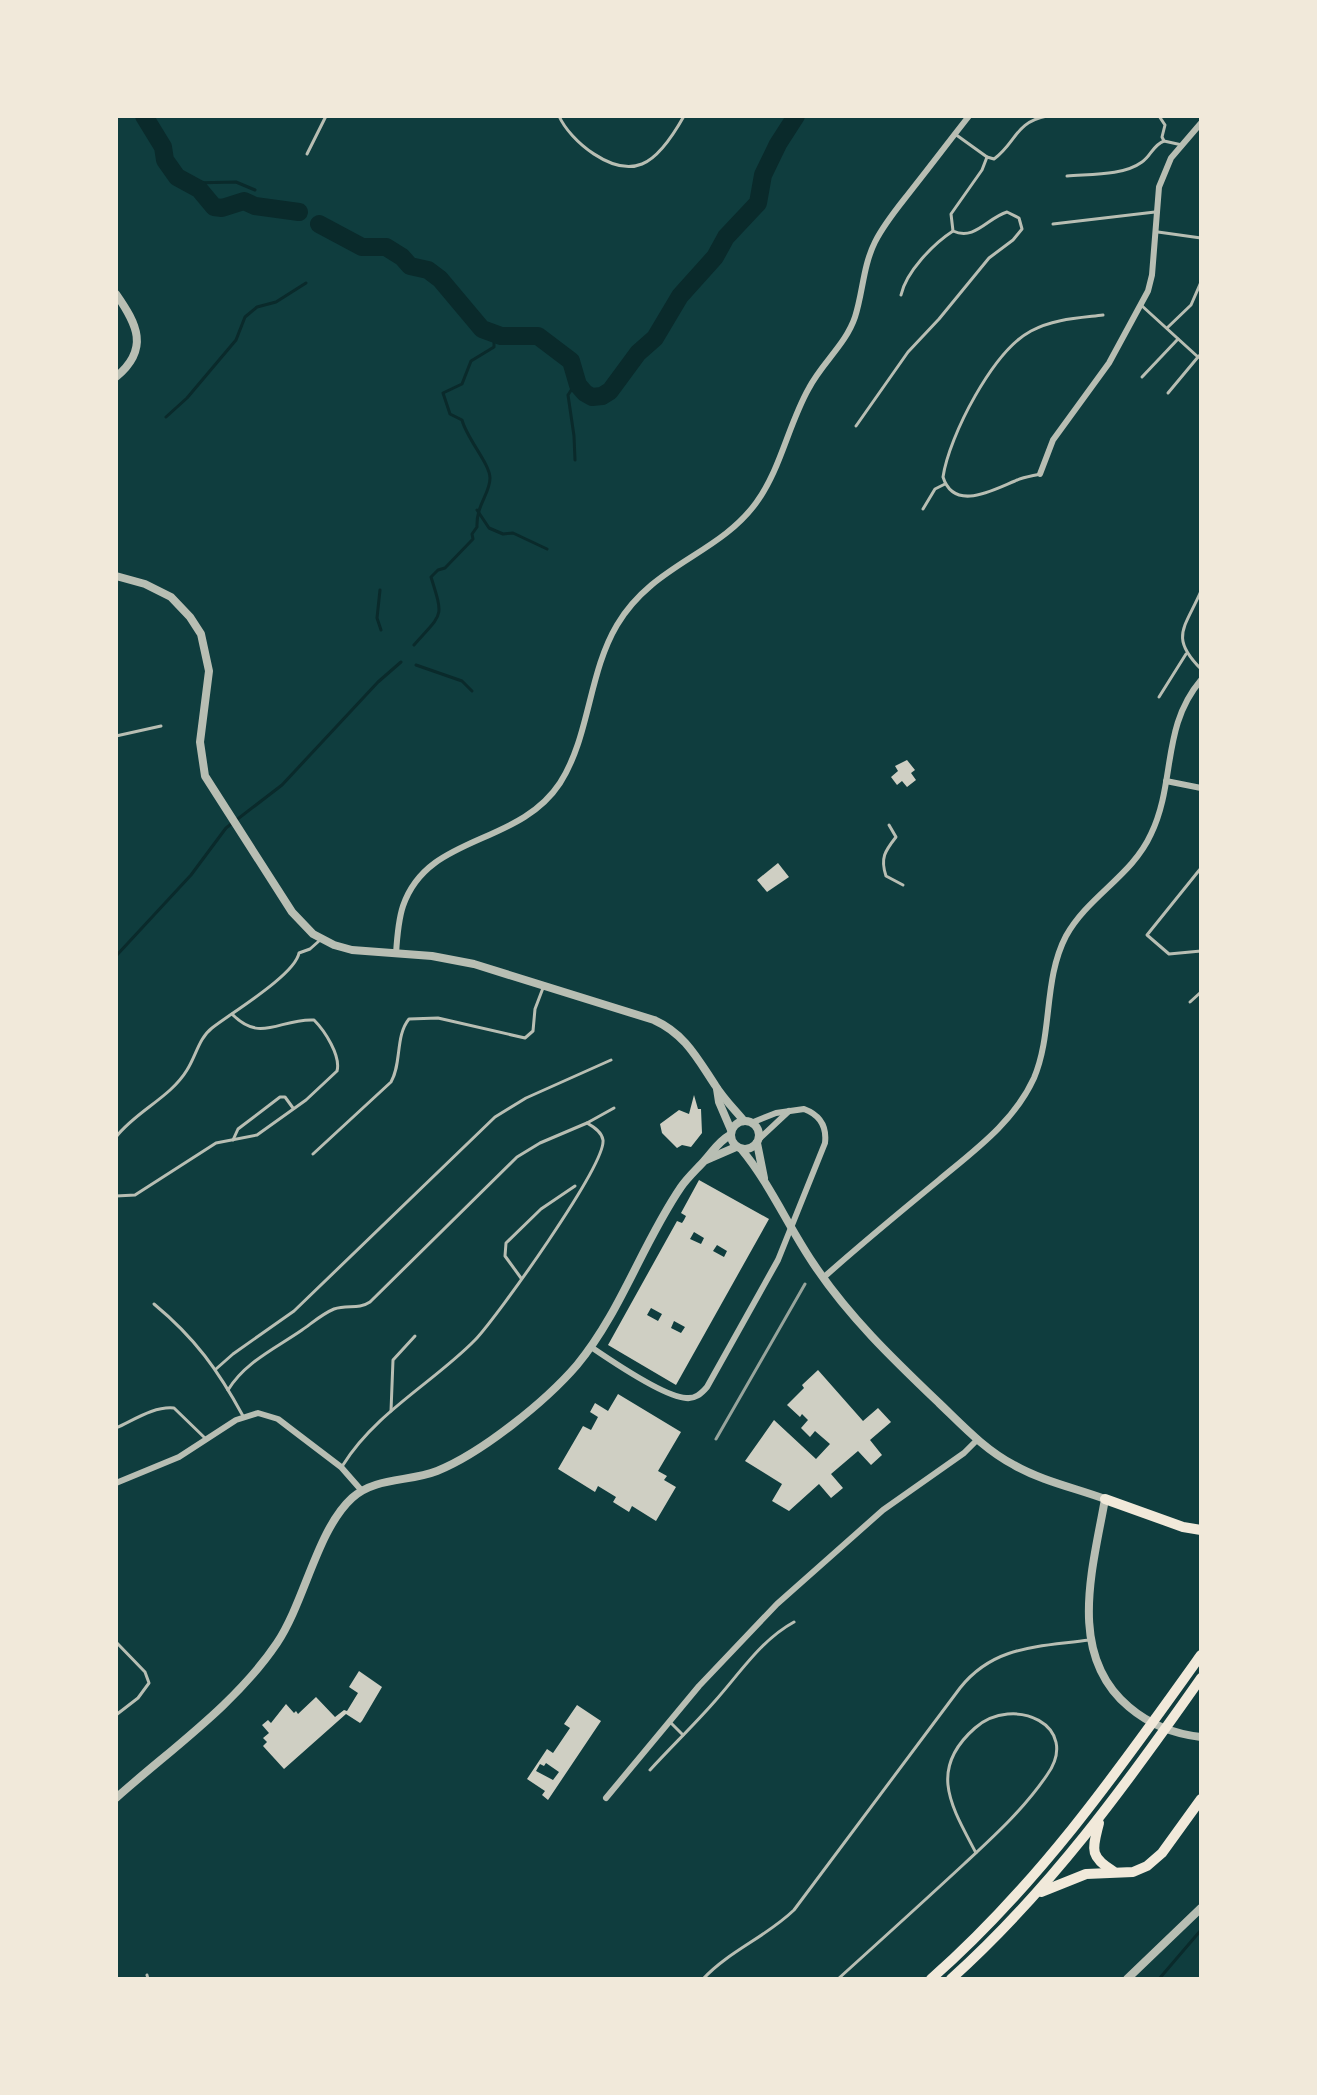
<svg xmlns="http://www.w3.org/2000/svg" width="1317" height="2095" font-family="Lato,sans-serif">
<rect width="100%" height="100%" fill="#0f3d3e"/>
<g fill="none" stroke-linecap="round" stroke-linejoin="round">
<g stroke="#0a2a2b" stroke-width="3">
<polyline points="192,183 236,182 255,190"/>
<polyline points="166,417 187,398 236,340 245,317 257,307 276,302 306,283"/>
<polyline points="575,460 574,436 568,395 577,381"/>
<polyline points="477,510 489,528 503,534 513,533 547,549"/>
<polyline points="380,590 377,618 381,630"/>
<path d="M414,645c29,-33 30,-26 17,-68l7,-7 7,-2 28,-29 -1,-5 5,-7c-1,-22 13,-33 13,-49 0,-14 -23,-39 -28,-58l-12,-6 -7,-21 19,-9 9,-23 23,-14v-13"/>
<polyline points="416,665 462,681 472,691"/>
<polyline points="116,956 191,875 226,828 282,785 378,682 401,662"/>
<polyline points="1159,1979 1201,1930"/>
</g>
<g stroke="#0a2a2b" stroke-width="18">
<polyline points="144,116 163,147 165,160 177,177 199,189 214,207 222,208 244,201 255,206 299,212"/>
<polyline points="319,224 362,247 386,247 402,257 410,266 428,270 440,279 482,329 501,336 538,336 571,361 578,385 585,393 592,397 602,396 610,391 638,353 655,338 680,296 715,257 726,237 758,203 763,175 778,144 796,116"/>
</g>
</g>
<g fill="#cfcfc3" fill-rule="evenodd">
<polygon points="907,760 915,770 911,773 916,780 907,787 902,781 897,785 891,777 898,771 895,766"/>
<polygon points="778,863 789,877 767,892 757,880"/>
<polygon points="694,1095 698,1109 701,1109 702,1133 691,1147 682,1145 677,1148 662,1133 660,1124 679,1110 689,1114"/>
<path d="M699,1180l70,39 -93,166 -68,-40 69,-124 5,2 2,-3 2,-4 -5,-3zM694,1232l10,6 -3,6 -11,-5zM717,1245l10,6 -3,6 -11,-6zM651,1308l11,6 -4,7 -11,-6zM674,1321l11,6 -4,6 -10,-5z"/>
<polygon points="818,1370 863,1421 878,1408 891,1422 870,1440 882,1455 871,1465 858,1451 831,1474 843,1488 831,1498 819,1484 789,1511 772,1501 782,1484 745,1461 774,1420 816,1459 830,1444 815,1431 810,1437 801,1428 808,1420 802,1414 800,1417 787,1405 804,1388 802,1385"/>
<polygon points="618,1394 681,1432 658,1471 667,1476 664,1480 676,1487 656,1521 632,1506 629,1512 613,1502 616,1497 598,1486 595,1492 558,1469 583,1426 591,1430 598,1417 590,1412 595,1403 608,1411"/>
<polygon points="359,1671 382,1687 362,1721 360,1723 346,1714 284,1769 263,1746 267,1742 263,1738 269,1733 262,1725 268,1720 271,1723 286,1704 294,1713 296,1711 298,1714 316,1697 335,1717 344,1710 347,1711 358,1693 349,1687"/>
<path d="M577,1705l24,16 -53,79 -6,-5 3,-4 -18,-12 20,-30 6,4 17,-25 -6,-4zM546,1763l13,9 -6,8 -17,-9 4,-7 4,2z"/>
</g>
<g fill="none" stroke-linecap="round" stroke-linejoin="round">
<g stroke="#b8beb3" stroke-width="3">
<path d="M559,116c11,25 54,60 83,48 18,-7 33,-32 42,-48"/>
<polyline points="1096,116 1111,116"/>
<polyline points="1159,116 1165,125 1162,137 1164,141 1182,145"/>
<path d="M955,134l32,23 7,2c22,-16 21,-37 53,-43"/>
<polyline points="307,154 326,116"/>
<path d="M1067,176c23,-2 56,0 75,-14 9,-6 11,-17 22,-21"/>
<polyline points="1053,224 1155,212"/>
<polyline points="1158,232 1201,238"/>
<path d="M901,295c5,-23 32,-51 52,-64"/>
<polyline points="1141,305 1198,357 1201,354"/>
<polyline points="1167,328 1191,305 1201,282"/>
<polyline points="1142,377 1178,339"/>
<polyline points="1168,393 1198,357"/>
<path d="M856,426l52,-74 31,-33 50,-61 24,-18 9,-11 -3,-11 -12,-6c-20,6 -32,29 -54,19l-2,-17 31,-44 5,-13"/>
<path d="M1040,474c-8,2 -17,3 -25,7 -22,9 -61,31 -72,-4 6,-41 50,-126 88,-146 22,-12 47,-13 72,-16"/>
<polyline points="923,509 935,489 945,484"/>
<path d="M1201,591c-16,37 -32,46 0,78"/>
<polyline points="1159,697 1186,654"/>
<polyline points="116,736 161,726"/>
<path d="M889,825l7,12c-11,14 -16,21 -10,39l17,9"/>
<polyline points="1201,868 1147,935 1169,954 1201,951"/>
<polyline points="1190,1002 1201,992"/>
<polyline points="587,1123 614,1108"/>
<path d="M116,1137c20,-26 54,-39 71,-67 9,-14 12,-32 25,-42 19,-15 83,-53 87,-75l11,-4 9,-8"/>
<polyline points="233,1140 238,1129 280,1097 285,1097 293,1108"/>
<path d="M313,1154l78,-72c11,-19 4,-46 18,-63l29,-1 87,20 8,-7 2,-22 8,-21"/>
<path d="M116,1196l19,-1 81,-52 41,-8 49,-35 31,-29c4,-15 -12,-40 -23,-51 -34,-2 -53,24 -82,-6"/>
<polyline points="521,1278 505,1256 506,1243 541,1209 575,1186"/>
<path d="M154,1304c41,34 64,66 89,112"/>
<polyline points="216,1369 233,1354 294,1311 495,1117 526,1098 611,1060"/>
<path d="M228,1390c17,-28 48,-42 74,-60 10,-7 20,-16 32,-21 13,-5 24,1 36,-7l147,-145 23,-14 47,-20c7,4 15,9 16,17 3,25 -106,177 -128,200 -41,42 -100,73 -132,125"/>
<polyline points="391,1411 393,1360 415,1336"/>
<path d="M116,1428c18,-8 38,-22 58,-20l33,32"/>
<polyline points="116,1642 145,1672 149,1683 138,1698 116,1715"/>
<polyline points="671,1723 683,1735"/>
<path d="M650,1770c21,-23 44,-45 65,-69 25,-28 46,-61 79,-79"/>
<polyline points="147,1975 148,1979"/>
<path d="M703,1979c26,-28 63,-42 91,-69l166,-222c34,-43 79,-41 129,-48"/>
<path d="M838,1979c42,-38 84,-76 126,-115 29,-27 60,-55 83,-89 35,-49 -33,-81 -72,-47 -48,42 -23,79 1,125"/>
</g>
<g stroke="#b8beb3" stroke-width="6">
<polyline points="1040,474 1053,440 1109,363 1148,291 1152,275 1159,187 1171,158 1201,123"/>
<polyline points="1166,781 1201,788"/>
<path d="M396,954c1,-16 2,-33 7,-48 25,-73 115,-59 157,-123 30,-47 28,-109 57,-158 36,-61 101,-70 139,-122 25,-34 32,-78 53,-115 13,-25 37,-44 46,-71 8,-25 8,-51 20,-75 10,-20 25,-37 38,-54 19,-24 37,-48 56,-72"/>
<polyline points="758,1140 789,1111"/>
<path d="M823,1278c38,-34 77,-66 116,-98 36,-30 75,-58 95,-102 19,-45 9,-98 32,-142 22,-40 66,-60 85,-102 25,-52 10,-107 50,-154"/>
<path d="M591,1347c19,13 73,50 95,51 9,1 15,-4 21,-11l71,-127 47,-117c2,-17 -5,-28 -21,-34l-28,4 -25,10"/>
<polyline points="116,1483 179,1457 236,1420 258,1413 278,1419 295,1432 341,1467 362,1491"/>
<polyline points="606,1798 699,1686 777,1604 883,1510 964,1453 978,1439"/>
</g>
<g stroke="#b8beb3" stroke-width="8">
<path d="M116,294c21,30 34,55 0,83"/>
<path d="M116,576l29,8 26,13 19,20 11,17 8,37 -9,71 5,34 87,136 21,22 21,11 18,5 80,6 42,8 180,56c31,14 43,38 61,65 8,13 19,24 29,36"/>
<polyline points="717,1089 719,1102 731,1130"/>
<circle cx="745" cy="1135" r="14"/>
<polyline points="757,1143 764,1178"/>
<path d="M742,1150c28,34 46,76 71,113 35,53 80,96 126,140 23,22 46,47 75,62 28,16 61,23 91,34 -12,69 -39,155 24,208 20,17 45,27 72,30"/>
<polyline points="706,1160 736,1147"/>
<path d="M116,1798c55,-49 120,-94 161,-155 28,-42 40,-113 75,-145 23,-21 57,-16 85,-27 45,-18 109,-70 140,-106 44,-53 65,-121 104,-178 7,-10 16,-18 24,-27 9,-10 13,-18 25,-25"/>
<polyline points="1127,1979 1201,1908"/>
</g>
<g stroke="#f1e9da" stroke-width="10">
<polyline points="1105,1499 1183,1527 1201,1530"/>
<path d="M1099,1823c-6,25 -11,33 14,48"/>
<polyline points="1041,1892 1086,1874 1133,1872 1147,1866 1162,1853 1201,1799"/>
<path d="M931,1979c107,-94 188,-209 270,-324"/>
<path d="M951,1979c98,-88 175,-194 250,-301"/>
</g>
<polyline stroke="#97a49c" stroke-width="3" points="716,1439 805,1284"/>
</g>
<rect width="1317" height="2095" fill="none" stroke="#f1e9da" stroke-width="236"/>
</svg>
